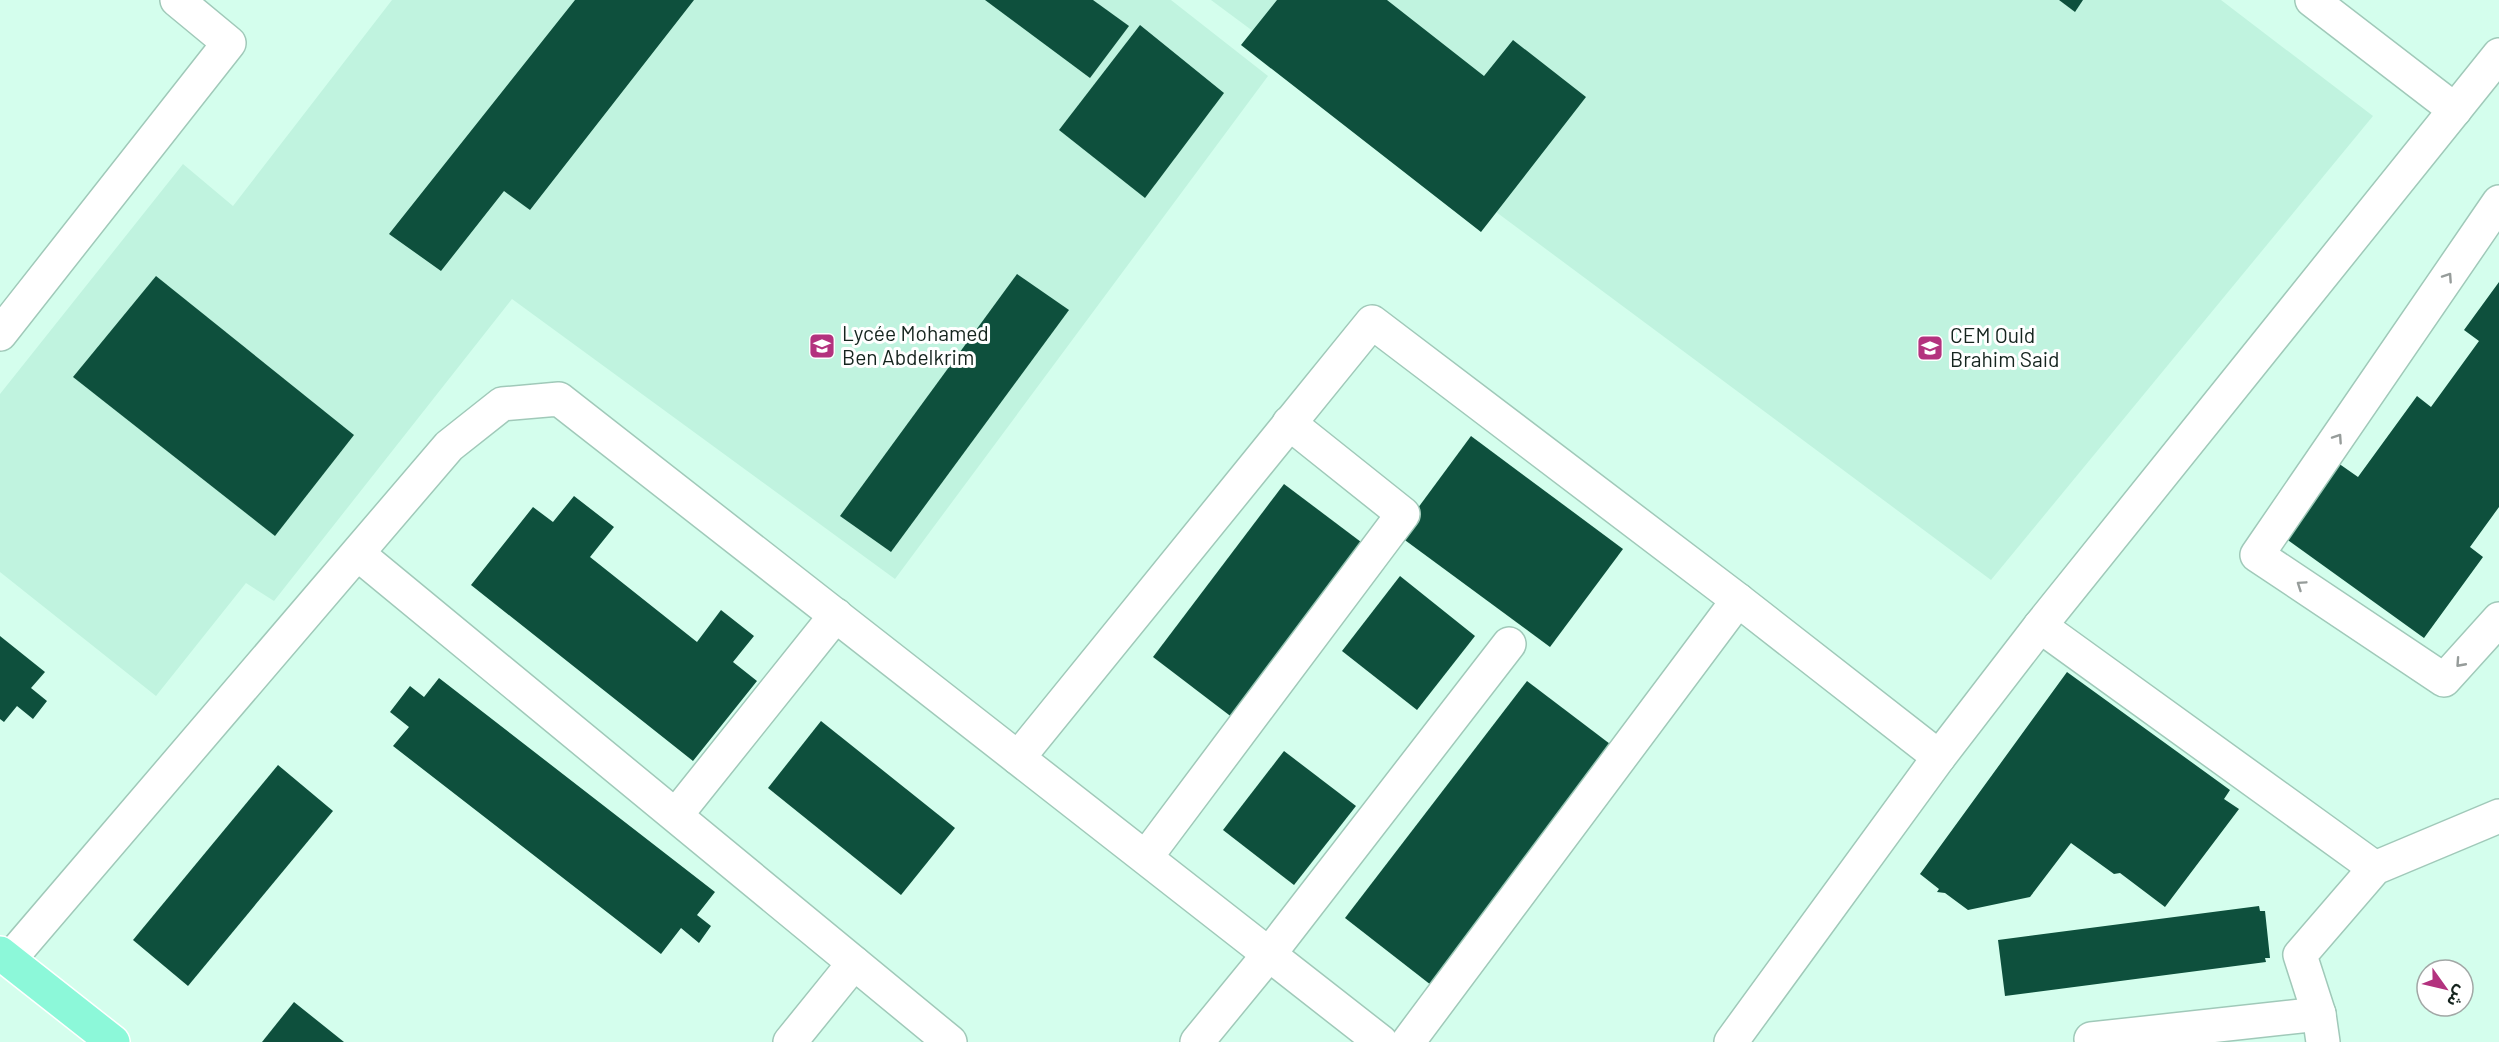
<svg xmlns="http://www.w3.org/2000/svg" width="2499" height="1042" font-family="Barlow,'Noto Sans Arabic',sans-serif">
<rect width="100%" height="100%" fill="#d4feed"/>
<g fill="#c0f3df">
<polygon points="392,0 1171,0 1268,76 895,579 512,299 274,601 246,583 156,696 0,572 0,394 183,164 233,206"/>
<polygon points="1211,0 2221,0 2373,116 1991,580"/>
</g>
<g fill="#0e503d">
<polygon points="575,0 694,0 530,210 504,191 441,271 389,234"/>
<polygon points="985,0 1093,0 1129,26 1090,78"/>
<polygon points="1277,0 1387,0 1484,76 1513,40 1586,97 1481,232 1241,45"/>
<polygon points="2059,0 2083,0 2075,12"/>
<polygon points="1140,25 1224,93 1145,198 1059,130"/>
<polygon points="1017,274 1069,310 891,552 840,516"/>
<polygon points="156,276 354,435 275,536 73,377"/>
<polygon points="2499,282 2499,507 2470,547 2483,557 2424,638 2285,538 2338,463 2358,477 2417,396 2431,407 2479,341 2464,330"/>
<polygon points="1471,436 1623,549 1550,647 1398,535"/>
<polygon points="1284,484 1365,545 1233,718 1153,657"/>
<polygon points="574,496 614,527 590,557 697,642 721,610 754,636 733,662 757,681 693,761 471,585 533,507 553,522"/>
<polygon points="1400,576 1475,636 1417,710 1342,651"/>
<polygon points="0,636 45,672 31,688 47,701 33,719 17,706 4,722 0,719"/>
<polygon points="2067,672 2230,790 2224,799 2239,809 2165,907 2120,873 2114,874 2071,843 2030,897 1968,910 1945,893 1937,892 1939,889 1920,874"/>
<polygon points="439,678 715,892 697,915 711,926 699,943 681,928 661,954 393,746 409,727 390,712 410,686 424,697"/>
<polygon points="1527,681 1614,747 1431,985 1345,918"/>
<polygon points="821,721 955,828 901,895 768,788"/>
<polygon points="1284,751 1356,806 1294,885 1223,830"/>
<polygon points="278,765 333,811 188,986 133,940"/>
<polygon points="2259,906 2260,911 2265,911 2270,958 2265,958 2266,962 2005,996 1998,940"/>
<polygon points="294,1002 344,1042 262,1042"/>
</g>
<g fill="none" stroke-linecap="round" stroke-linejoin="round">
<defs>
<g id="minor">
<polyline points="2312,0 2455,110"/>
<polyline points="2499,202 2257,555 2444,680 2499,619"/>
<polyline points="0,334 229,43 177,0"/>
<polyline points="358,554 950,1042"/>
<polyline points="2040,626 2375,868"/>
<polyline points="1018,758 1372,322 1738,600 1939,757"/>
<polyline points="676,815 836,615"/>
<polyline points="1146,857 1403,514 1289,423"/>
<polyline points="9,960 449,446 502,404 559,399 1381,1042"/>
<polyline points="2319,1014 2300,955 2375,868 2499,816"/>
<polyline points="2091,1039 2319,1014 2323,1042"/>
<polyline points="790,1042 854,963"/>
<polyline points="1197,1042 1270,953 1509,644"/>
<polyline points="1408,1042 1738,600"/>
<polyline points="1731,1042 1939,757 2040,626 2499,55"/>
</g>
<polyline id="major" points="0,953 113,1042"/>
</defs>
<use href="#minor" stroke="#a0c9b9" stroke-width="36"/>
<use href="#major" stroke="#fff" stroke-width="36"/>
<use href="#minor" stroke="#fff" stroke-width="33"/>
<use href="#major" stroke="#8cf8d9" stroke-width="33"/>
</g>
<defs><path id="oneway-chevron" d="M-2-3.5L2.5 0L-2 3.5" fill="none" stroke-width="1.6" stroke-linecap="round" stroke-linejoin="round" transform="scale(1.5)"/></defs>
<g stroke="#969c9a">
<use href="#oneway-chevron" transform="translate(2448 277) rotate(-56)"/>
<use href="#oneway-chevron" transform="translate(2338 438) rotate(-56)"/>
<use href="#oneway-chevron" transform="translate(2301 585) rotate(-146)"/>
<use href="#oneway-chevron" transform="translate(2460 663) rotate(132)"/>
</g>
<defs>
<symbol id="school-square" viewBox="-11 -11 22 22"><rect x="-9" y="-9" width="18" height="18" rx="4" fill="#b3327e" stroke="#fff"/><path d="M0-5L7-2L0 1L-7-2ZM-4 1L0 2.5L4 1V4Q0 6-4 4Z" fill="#fff"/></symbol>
</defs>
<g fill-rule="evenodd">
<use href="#school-square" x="807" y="331" width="30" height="30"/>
<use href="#school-square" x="1915" y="333" width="30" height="30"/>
</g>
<g text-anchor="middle" stroke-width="6" stroke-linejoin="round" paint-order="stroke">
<g font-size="21" fill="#15241e" stroke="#fff" text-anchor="start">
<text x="842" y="341">Lycée Mohamed<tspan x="842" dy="24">Ben Abdelkrim</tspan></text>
<text x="1950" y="343">CEM Ould<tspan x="1950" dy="24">Brahim Said</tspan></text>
</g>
</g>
<g transform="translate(2445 988) rotate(124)"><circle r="28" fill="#ffffff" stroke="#a1a7a5" stroke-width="1.5"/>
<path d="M0-4.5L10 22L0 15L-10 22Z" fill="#b3327e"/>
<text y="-9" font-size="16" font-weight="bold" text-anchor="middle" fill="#15241e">ش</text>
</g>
</svg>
